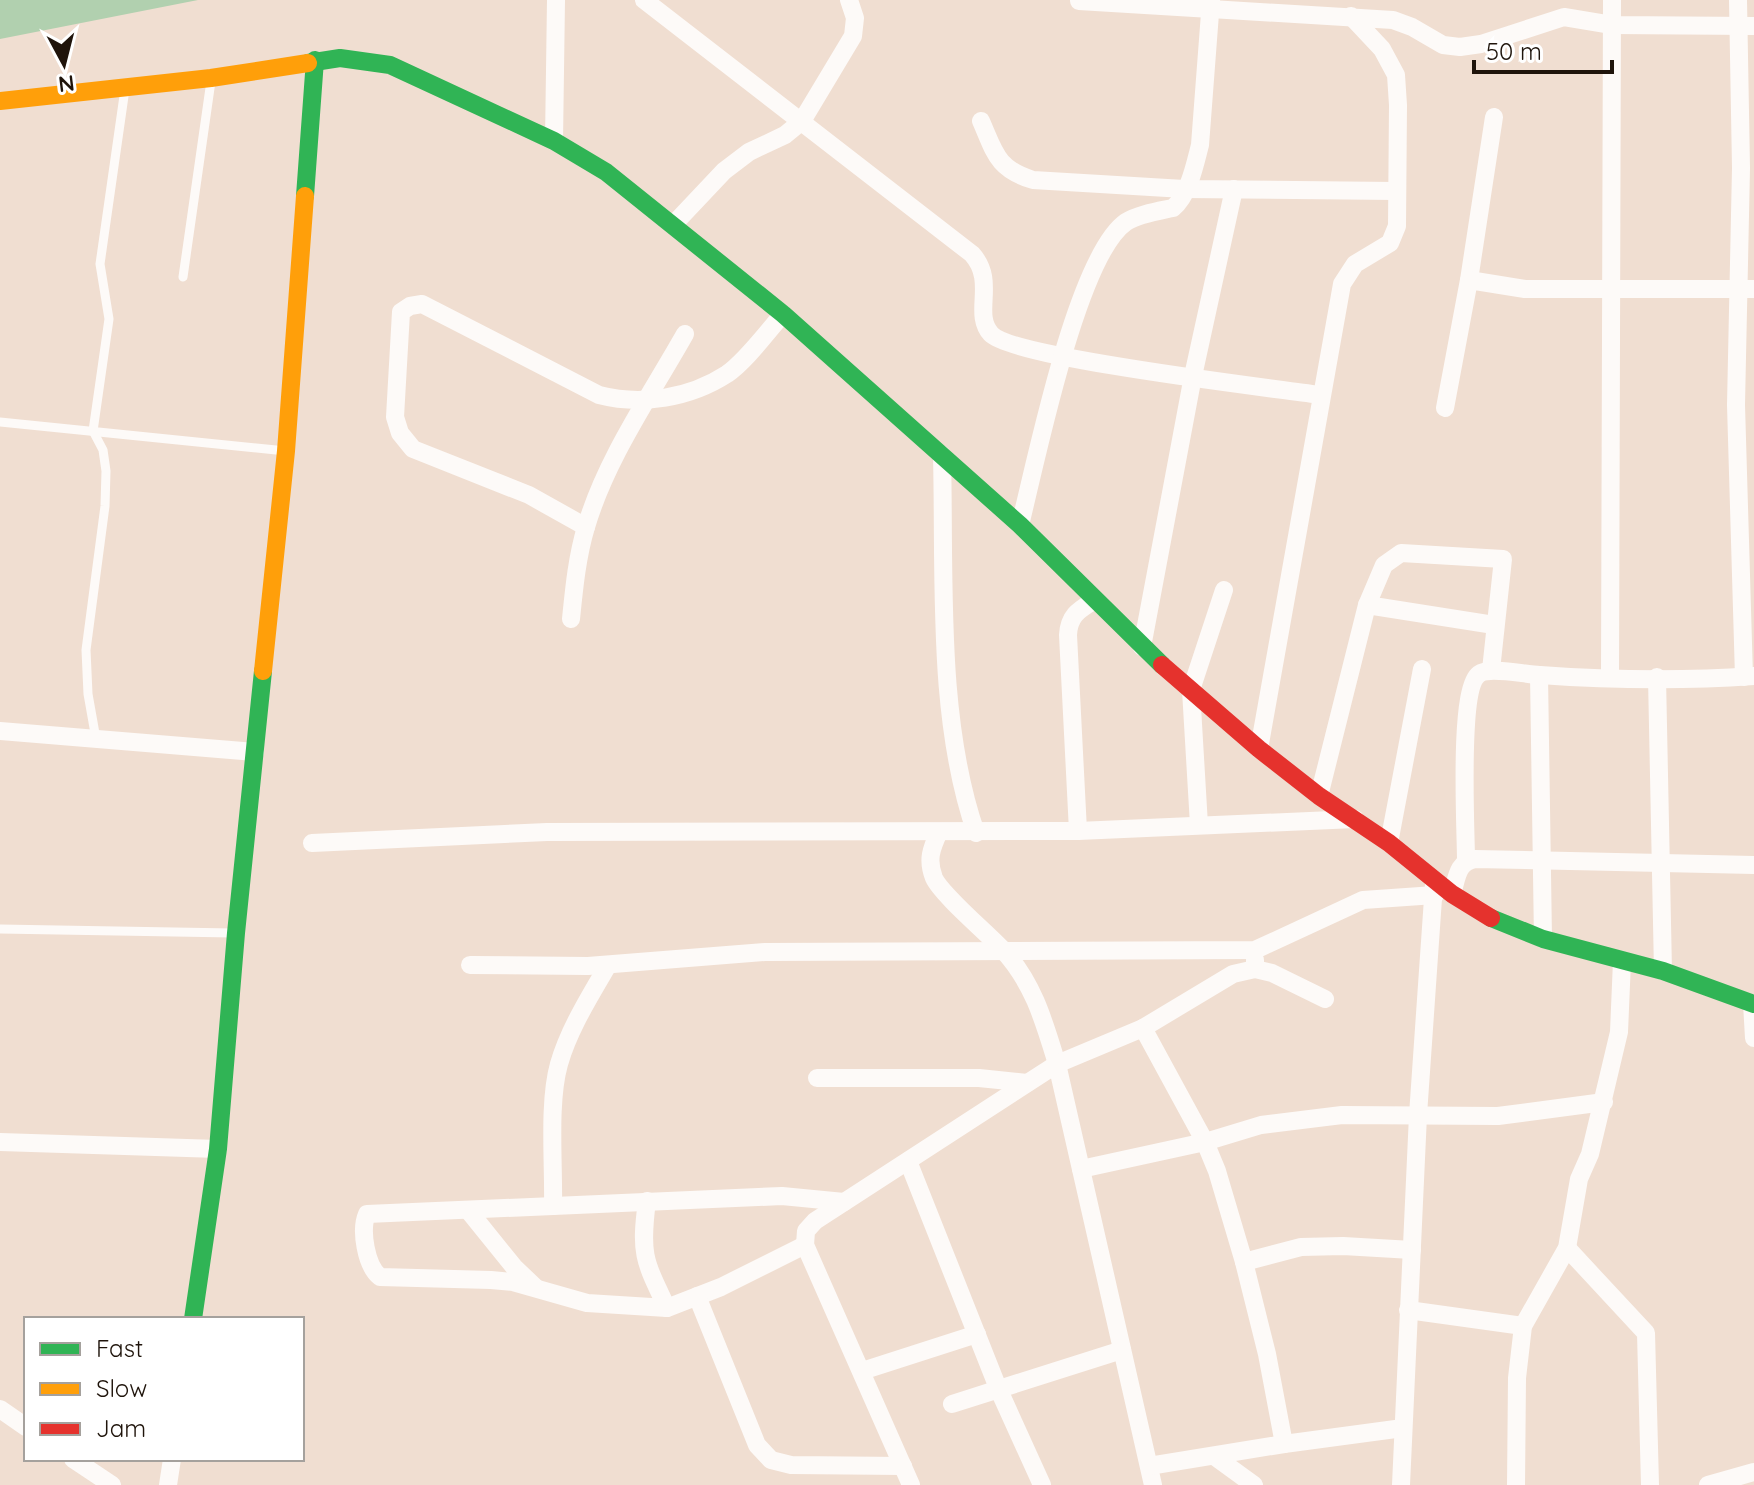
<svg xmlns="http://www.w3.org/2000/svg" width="1754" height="1485" font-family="Quicksand,sans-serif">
<rect width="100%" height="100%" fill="#f0ded1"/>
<polygon fill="#b1d0af" points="0,0 198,0 0,39"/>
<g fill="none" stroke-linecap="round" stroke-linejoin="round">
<g stroke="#fdfaf8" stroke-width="9">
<polyline points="183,277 211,81"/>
<polyline points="0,422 286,451"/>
<polyline points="96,739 88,694 86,650 105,506 106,471 103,450 93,431 109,319 100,264 125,89"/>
<polyline points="0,929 233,933"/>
</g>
<g stroke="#fdfaf8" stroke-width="18">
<path d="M644,0l328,254c25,28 0,59 19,80 22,24 281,54 329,61"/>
<polyline points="1738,0 1741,168 1736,405 1744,677"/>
<polyline points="1079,1 1393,20 1412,27 1443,45 1460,47 1481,44 1564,17 1612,25 1754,26"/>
<path d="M981,121c14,32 16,48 52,59l151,9 212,2"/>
<polyline points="554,141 556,0"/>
<polyline points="673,225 724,171 749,152 785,135 802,121 853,36 855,18 849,0"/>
<polyline points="1469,280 1494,117"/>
<polyline points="1445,408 1469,280 1525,289 1754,289"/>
<path d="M942,455c3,121 -6,263 34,378"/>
<path d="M1020,525c16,-63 57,-269 106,-303 13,-8 33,-11 47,-14 16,-13 22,-44 27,-63l11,-145"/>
<path d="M586,527l-57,-32 -116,-46 -13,-16 -5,-16 6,-105 9,-6 12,-2 177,91c43,11 91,3 128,-21 19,-13 40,-42 56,-60"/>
<path d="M571,619c3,-30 6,-62 15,-92 20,-68 64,-131 99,-193"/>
<polyline points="1142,647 1193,376 1234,189"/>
<polyline points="1491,670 1503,559 1401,553 1384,565 1367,605 1494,625"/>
<polyline points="1539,675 1543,939"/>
<polyline points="1610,677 1612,0"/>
<polyline points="1657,677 1663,971"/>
<polyline points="0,731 255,752"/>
<polyline points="1259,749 1342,284 1355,264 1390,243 1397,226 1398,105 1396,75 1382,49 1351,16"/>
<polyline points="1319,796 1367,605"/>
<polyline points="1199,825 1191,690 1224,590"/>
<path d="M1078,831l-10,-196c1,-20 11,-25 27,-35"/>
<path d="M939,832c-8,17 -12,28 -5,46 7,16 53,55 68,71 31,33 42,72 55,115l96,421"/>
<polyline points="312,843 547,832 1078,831 1355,819"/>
<polyline points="1389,843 1422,669"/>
<path d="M1466,860c0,-29 -8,-171 13,-186 11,-8 47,1 61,1 70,5 144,6 214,1"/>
<path d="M1452,894c5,-16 5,-32 23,-35l279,6"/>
<polyline points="1255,960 1255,969 1272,973 1325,999"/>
<polyline points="470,965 588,966 765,952 1255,950 1363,900 1435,895"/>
<polyline points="1752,1003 1754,1038"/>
<polyline points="1143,1028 1205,1142 1217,1171 1244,1262 1301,1247 1343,1246 1412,1250"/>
<polyline points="817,1078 979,1078 1027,1083"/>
<polyline points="0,1142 218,1149"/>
<polyline points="908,1161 998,1388 1042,1485"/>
<polyline points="1081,1169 1205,1142 1261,1125 1342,1115 1498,1116 1604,1102"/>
<path d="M647,1201c-7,53 -3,59 20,107"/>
<path d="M553,1206c1,-42 -5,-103 6,-142 10,-35 31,-68 49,-99"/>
<polyline points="468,1210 514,1267 535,1287"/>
<path d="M805,1245l-84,42 -54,21 -80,-5 -74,-21 -22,-2 -111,-3c-14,-11 -20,-47 -13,-63l415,-18 62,6"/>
<polyline points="1567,1248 1646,1333 1650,1485"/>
<polyline points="1244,1262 1267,1354 1284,1444 1403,1428"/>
<polyline points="697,1296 757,1445 771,1460 791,1465 903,1466"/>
<polyline points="1408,1310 1523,1326"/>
<polyline points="862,1371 977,1334"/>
<polyline points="952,1404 1122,1350"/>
<polyline points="0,1409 26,1427"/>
<polyline points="1214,1456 1254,1485"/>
<polyline points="73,1459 112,1485"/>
<polyline points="1149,1466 1284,1444"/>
<polyline points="168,1485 172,1459"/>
<polyline points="911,1485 805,1245 806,1231 815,1221 1057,1064 1143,1028 1233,974 1255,969"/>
<polyline points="1401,1485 1418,1115 1434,884"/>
<polyline points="1516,1485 1517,1378 1523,1326 1567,1248 1579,1179 1590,1154 1619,1032 1622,961"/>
<polyline points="1708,1485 1754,1472"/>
</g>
<g stroke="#30b455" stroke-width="18">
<polyline points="308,63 340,58 390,65 554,141 606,172 783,314 1020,525 1162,665"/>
<polyline points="305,196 315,60"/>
<polyline points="1491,918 1543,939 1663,971 1754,1004"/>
<polyline points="193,1319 218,1149 236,933 263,671"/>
</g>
<g stroke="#ff9f0a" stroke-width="18">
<polyline points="0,101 211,78 308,63"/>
<polyline points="263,671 286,451 305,196"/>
</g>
<polyline stroke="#e5322d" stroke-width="18" points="1162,665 1259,749 1319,796 1389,843 1452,894 1491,918"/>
</g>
<rect x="24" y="1317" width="280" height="144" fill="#ffffff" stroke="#a5a19d" stroke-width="2"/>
<rect x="40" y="1343" width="40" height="12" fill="#30b455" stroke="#a5a19d" stroke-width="2"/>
<text x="96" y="1357" font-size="24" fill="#1f140b">Fast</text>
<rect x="40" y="1383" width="40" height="12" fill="#ff9f0a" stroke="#a5a19d" stroke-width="2"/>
<text x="96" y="1397" font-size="24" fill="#1f140b">Slow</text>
<rect x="40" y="1423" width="40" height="12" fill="#e5322d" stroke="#a5a19d" stroke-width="2"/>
<text x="96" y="1437" font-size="24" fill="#1f140b">Jam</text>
<g transform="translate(64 64) rotate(173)" stroke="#ffffff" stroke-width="6" paint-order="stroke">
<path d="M0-6L14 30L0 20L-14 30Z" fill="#1f140b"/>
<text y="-12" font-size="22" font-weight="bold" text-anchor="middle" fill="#1f140b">N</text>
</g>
<path d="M1474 60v12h138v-12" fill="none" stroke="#1f140b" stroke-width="4"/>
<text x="1486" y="60" font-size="24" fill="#1f140b" stroke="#ffffff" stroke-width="6" paint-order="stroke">50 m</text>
</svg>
